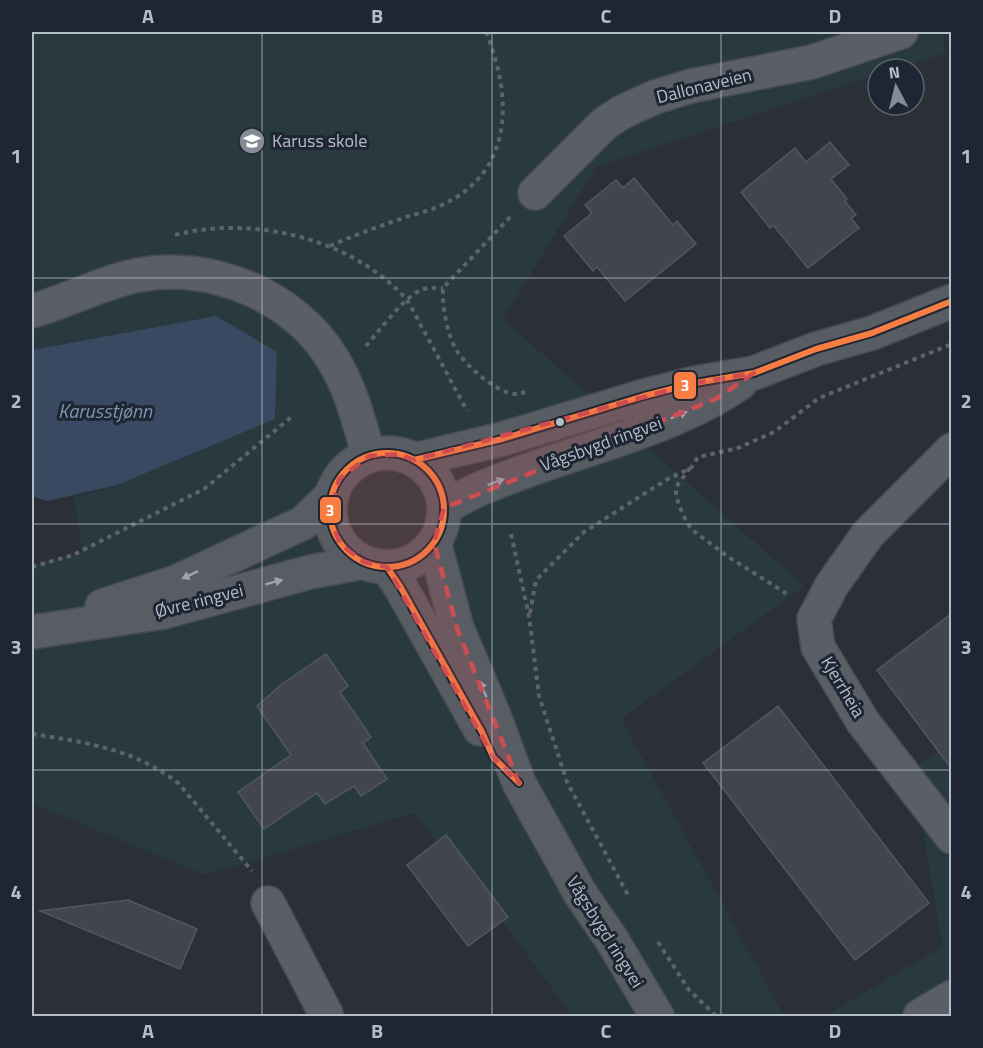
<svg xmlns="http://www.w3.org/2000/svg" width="983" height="1048" font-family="'Titillium Web',sans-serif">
<rect width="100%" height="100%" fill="#2b3037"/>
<g fill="#283a3d">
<polygon points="32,32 943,32 945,53 895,69 878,69 878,74 596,167 503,319 804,586 621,719 784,1016 572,1016 515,938 414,813 205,875 32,803 32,565 82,552 74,497 117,485 275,419 277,352 216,316 32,350"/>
<polygon points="951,741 951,1016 825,1016 942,947 913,770"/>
</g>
<polygon fill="#394961" points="216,316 277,352 275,419 117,485 47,501 32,496 32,350"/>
<g fill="#42464c" stroke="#52575f" stroke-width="1.5">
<polygon points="830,142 849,165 831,179 847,199 845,201 856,215 851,218 859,228 808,268 773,225 770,228 741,192 795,148 806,162"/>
<polygon points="634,178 673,225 677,221 696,244 625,301 597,267 593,271 564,236 592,213 585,205 616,180 623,188"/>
<polygon points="951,614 951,768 877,670"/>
<polygon points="326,654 348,686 340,692 371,737 363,743 387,779 361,796 354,786 325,804 317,793 264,829 238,792 291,755 257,706 282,684"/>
<polygon points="778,706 929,903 855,960 703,763"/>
<polygon points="446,835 508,917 468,946 407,865"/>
<polygon points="128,900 197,929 180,969 40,911"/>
</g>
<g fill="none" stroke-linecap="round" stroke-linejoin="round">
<defs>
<g id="street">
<polyline points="535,193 604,124 622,112 655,97 691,86 812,62 901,32"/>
<path d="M32,311c36,-10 70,-29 107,-36 70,-14 156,21 193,83 19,30 27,64 37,98"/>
<polyline points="952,450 868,534 832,585 814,619 818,647 863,722 952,837"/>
<polyline points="268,903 326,1014"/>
<polyline points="920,1016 952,997"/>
</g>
<g id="secondary">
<circle cx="387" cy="510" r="57"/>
<polyline points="414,460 502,439 644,396 695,383 754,373 816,349 872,333 952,301"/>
<path d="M444,508c25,-16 52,-26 79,-36 71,-26 155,-46 217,-89"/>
<polyline points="434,542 457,628 493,713 519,783 580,893 612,940 657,1016"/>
<polyline points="387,567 400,586 480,729"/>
<polyline points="102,606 176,582 303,523 331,496"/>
<polyline points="32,632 164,612 310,572 364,562"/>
</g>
</defs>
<use href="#street" stroke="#484c52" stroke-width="36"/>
<use href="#secondary" stroke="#484c52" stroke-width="36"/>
<g stroke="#5d6369" stroke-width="4" stroke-dasharray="4.5 4.5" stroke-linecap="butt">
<path d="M510,217l-67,71c-1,18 4,47 14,63 9,15 41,43 59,43 3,0 6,-1 9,-2"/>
<path d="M175,235c77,-20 177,3 231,64 7,9 12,22 18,32 15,27 29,54 43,80"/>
<path d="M330,246c24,-11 48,-19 73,-28 13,-4 26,-7 39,-13 73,-34 70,-109 44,-173"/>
<path d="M366,346c13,-15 37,-47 53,-55 7,-4 16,-3 24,-3"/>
<polyline points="690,468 676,487 676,496 682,513 691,529 727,556 787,594"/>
<polyline points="511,534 529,616 539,696 567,782 628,895"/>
<polyline points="32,567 73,555 204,489 294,415"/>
<polyline points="530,613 536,580 584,532 666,480 691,468 698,457 738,448 774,432 819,398 952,344"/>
<path d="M32,734c52,8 104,15 147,50l73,87"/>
<polyline points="658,942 689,990 716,1016"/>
</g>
<use href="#street" stroke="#5a5e65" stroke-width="33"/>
<use href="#secondary" stroke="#585d64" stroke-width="33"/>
<defs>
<g id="bus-1">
<circle cx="387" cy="510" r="57"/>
<polyline points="414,460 502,439 644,396 695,383 754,373 816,349 872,333 952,301"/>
<polyline points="387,567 400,586 482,732 493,757 519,783"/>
</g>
</defs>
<use href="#bus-1" stroke="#1d2632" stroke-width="10"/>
<use href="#bus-1" stroke="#f77d43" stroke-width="6"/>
</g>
<defs><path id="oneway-solid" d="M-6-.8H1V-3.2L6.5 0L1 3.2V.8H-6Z" transform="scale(1.5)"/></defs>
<g fill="#9da4af">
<use href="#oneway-solid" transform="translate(679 415) rotate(-23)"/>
<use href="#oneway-solid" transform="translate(496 482) rotate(-21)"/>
<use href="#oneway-solid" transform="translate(190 575) rotate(155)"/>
<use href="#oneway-solid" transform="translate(274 582) rotate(-15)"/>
<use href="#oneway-solid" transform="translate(483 689) rotate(-113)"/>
</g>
<path fill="#ce4d50" fill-opacity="0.2" stroke="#ce4d50" stroke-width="4.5" stroke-dasharray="12 8" stroke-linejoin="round" d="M754,373l-38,26 -272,109 -10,34 23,86 62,155 -26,-26 -106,-190 -23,-5 -24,-18 -10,-28 9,-37 30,-23 30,-2 15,6 281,-77z"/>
<path fill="none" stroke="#b4bcc8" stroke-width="1.5" stroke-opacity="0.55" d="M262,32v984M492,32v984M721,32v984M32,278h920M32,524h920M32,770h920"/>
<defs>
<symbol id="school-disc" viewBox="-11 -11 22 22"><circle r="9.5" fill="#848b95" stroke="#1d2632"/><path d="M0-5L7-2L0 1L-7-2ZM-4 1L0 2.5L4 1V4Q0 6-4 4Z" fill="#fff"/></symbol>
</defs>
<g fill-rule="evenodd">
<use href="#school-disc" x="237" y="126" width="30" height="30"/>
</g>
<circle fill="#b4bcc8" stroke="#1d2632" stroke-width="2" cx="560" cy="422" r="5"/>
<g text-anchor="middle" stroke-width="6" stroke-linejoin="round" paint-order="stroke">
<g font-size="18" fill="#b4bcc8" stroke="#1d2632">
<text transform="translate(704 86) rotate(-14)" y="6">Dallonaveien</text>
<text transform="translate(601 444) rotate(-20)" y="6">Vågsbygd ringvei</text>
<text transform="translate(199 601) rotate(-14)" y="6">Øvre ringvei</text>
<text transform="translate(843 687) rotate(59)" y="6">Kjerrheia</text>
<text transform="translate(605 932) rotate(58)" y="6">Vågsbygd ringvei</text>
</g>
<g font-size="18" fill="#b4bcc8" stroke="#1d2632" text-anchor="start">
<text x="272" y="147">Karuss skole</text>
</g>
<g font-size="20" font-style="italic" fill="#7c92af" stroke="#1d2632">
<text x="105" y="418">Karusstjønn</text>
</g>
</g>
<g stroke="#1d2632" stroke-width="2">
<rect x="673" y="371" width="24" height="29" rx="6" fill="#f77d43"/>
<rect x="319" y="496" width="23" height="28" rx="6" fill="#f77d43"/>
</g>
<g font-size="16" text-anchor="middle" font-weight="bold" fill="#fff">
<text x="685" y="391">3</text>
<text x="330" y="516">3</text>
</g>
<rect width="983" height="1048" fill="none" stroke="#1d2632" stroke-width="66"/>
<g transform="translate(896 87) rotate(353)"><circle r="28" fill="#1d2632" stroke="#59626e" stroke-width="1.5"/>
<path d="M0-4.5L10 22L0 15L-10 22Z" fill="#848b95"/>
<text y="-9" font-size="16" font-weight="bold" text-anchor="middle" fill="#b4bcc8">N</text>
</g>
<rect x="33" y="33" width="917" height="982" fill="none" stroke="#b4bcc8" stroke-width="2"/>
<g font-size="20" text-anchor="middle" font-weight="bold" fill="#b4bcc8">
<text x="148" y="23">A</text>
<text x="377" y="23">B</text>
<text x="606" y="23">C</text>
<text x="835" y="23">D</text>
<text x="16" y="163">1</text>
<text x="966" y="163">1</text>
<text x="16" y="408">2</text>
<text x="966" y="408">2</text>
<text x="16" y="654">3</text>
<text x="966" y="654">3</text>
<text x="16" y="899">4</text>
<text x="966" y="899">4</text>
<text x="148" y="1038">A</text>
<text x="377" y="1038">B</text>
<text x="606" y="1038">C</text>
<text x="835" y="1038">D</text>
</g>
</svg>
